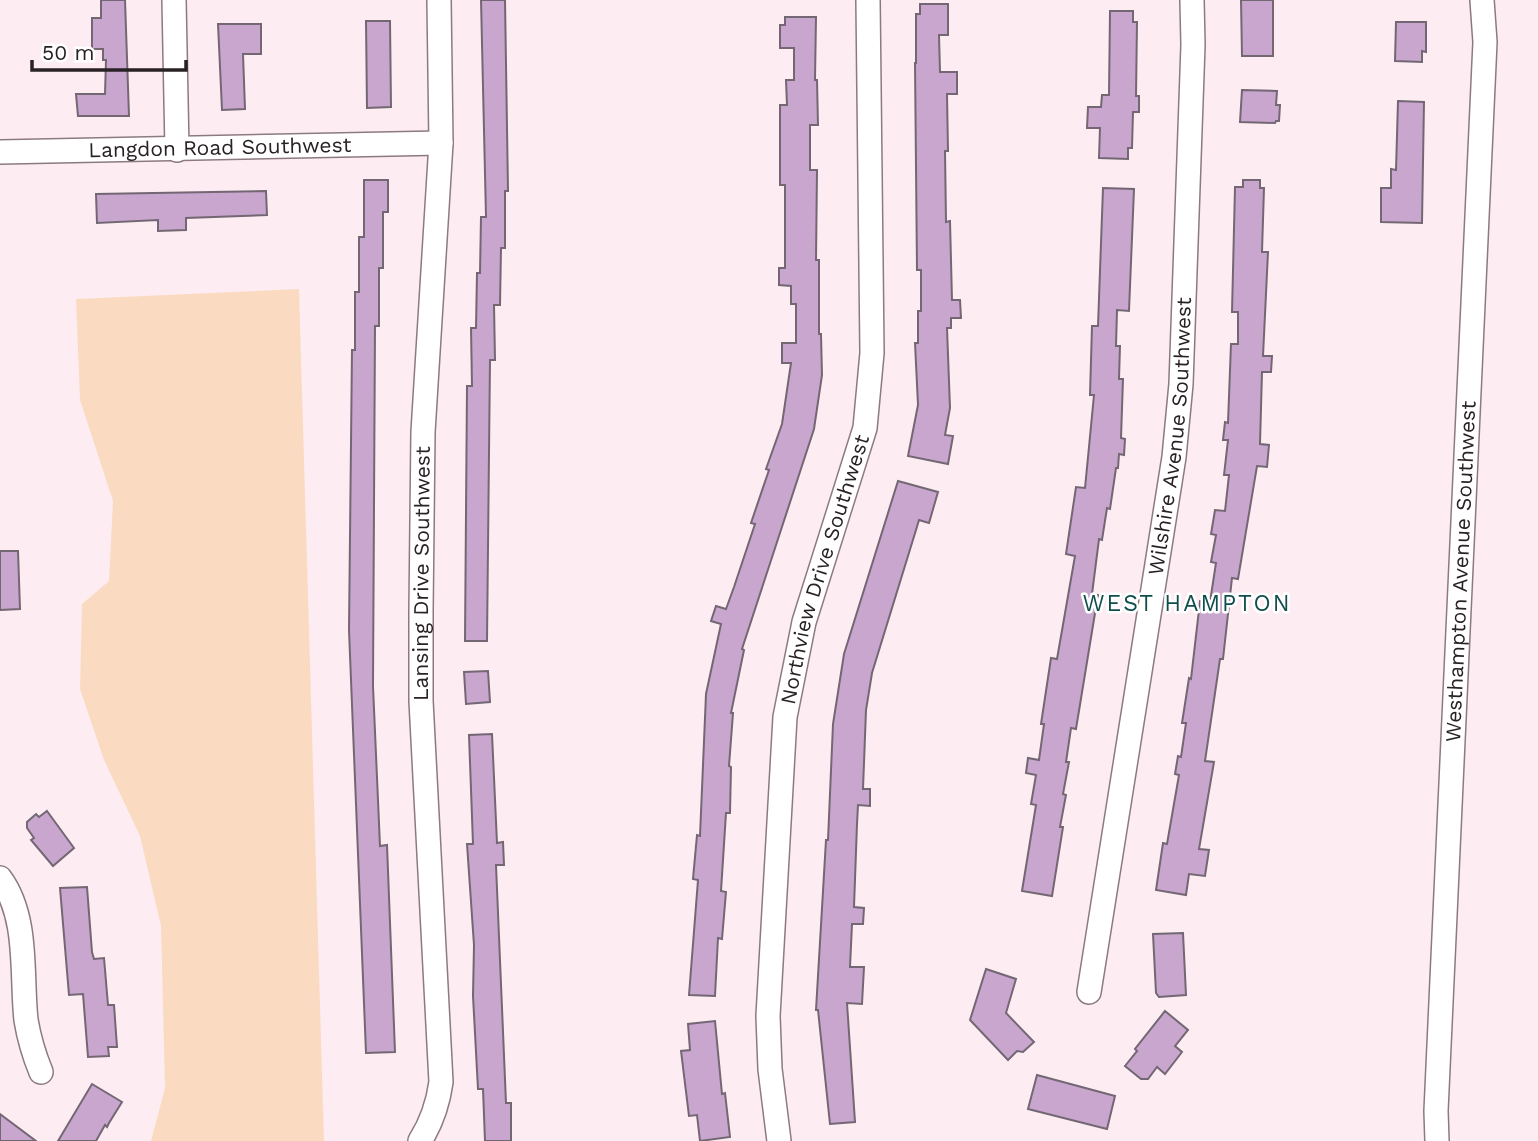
<svg xmlns="http://www.w3.org/2000/svg" width="1538" height="1141" font-family="'Work Sans',sans-serif">
<rect width="100%" height="100%" fill="#fdedf2"/>
<polygon fill="#fadbc2" points="299,289 324,1141 151,1141 165,1088 161,926 140,836 104,760 80,689 82,604 109,581 113,501 80,400 76,299"/>
<g fill="#c9a6ce" stroke="#736774" stroke-width="2">
<polygon points="101,0 125,0 129,116 78,116 76,94 105,94 106,60 103,60 103,49 92,49 92,18 101,18"/>
<polygon points="481,0 505,0 508,191 505,191 505,248 501,248 500,305 494,305 495,360 490,360 487,641 465,641 467,386 472,386 471,328 476,328 477,273 480,273 481,217 486,217"/>
<polygon points="1241,0 1273,0 1273,56 1242,56"/>
<polygon points="920,4 948,4 948,35 939,35 940,72 957,72 957,94 947,94 948,151 945,151 946,222 950,221 952,300 960,300 961,318 951,318 951,328 947,328 950,408 945,435 953,436 948,464 908,456 918,405 915,343 918,343 918,311 921,311 921,270 917,270 915,63 916,63 916,14 920,14"/>
<polygon points="1110,11 1133,11 1133,22 1137,22 1136,96 1139,96 1139,112 1133,112 1132,148 1128,148 1128,159 1099,158 1100,128 1087,128 1088,107 1101,107 1102,95 1109,95"/>
<polygon points="785,17 816,17 815,80 817,80 818,125 810,125 810,170 817,170 816,260 819,260 819,334 821,334 822,375 814,429 742,649 744,650 731,713 733,713 729,766 731,767 730,813 726,813 721,891 726,892 722,939 718,938 715,996 689,995 698,880 693,879 697,835 700,836 706,694 721,624 711,621 716,606 726,609 734,587 755,524 751,523 769,470 766,469 782,424 791,363 782,363 782,343 796,343 796,304 791,304 791,286 779,285 779,268 785,268 785,185 780,185 780,105 787,105 786,80 794,80 794,48 780,48 780,25 785,25"/>
<polygon points="366,21 390,21 391,107 367,108"/>
<polygon points="1396,22 1426,22 1426,52 1422,51 1422,62 1395,61"/>
<polygon points="218,24 261,24 261,54 243,54 245,109 222,110"/>
<polygon points="1242,90 1277,91 1276,105 1280,105 1279,121 1276,121 1275,123 1240,122"/>
<polygon points="1398,101 1424,102 1422,223 1381,222 1381,188 1391,188 1391,169 1396,170"/>
<polygon points="364,180 388,180 388,212 383,212 383,268 379,268 379,326 375,326 373,686 380,846 387,845 395,1052 366,1053 349,630 352,350 355,350 355,292 359,292 359,237 364,237"/>
<polygon points="1243,180 1260,180 1260,188 1264,188 1262,252 1268,252 1263,356 1272,356 1271,372 1262,372 1260,444 1269,445 1267,467 1257,466 1238,579 1232,578 1223,659 1220,659 1205,761 1214,762 1199,849 1209,850 1205,876 1189,874 1186,895 1156,890 1163,843 1167,844 1179,775 1175,774 1178,756 1181,757 1186,723 1182,723 1189,678 1191,679 1200,601 1210,602 1216,563 1211,562 1216,535 1211,534 1215,510 1225,511 1229,475 1224,475 1228,440 1223,440 1225,422 1228,423 1231,344 1238,344 1238,312 1232,312 1235,187 1243,187"/>
<polygon points="1103,188 1134,189 1129,311 1117,310 1116,346 1120,346 1119,379 1123,379 1121,438 1125,439 1124,455 1119,454 1118,468 1116,468 1110,509 1107,508 1102,540 1099,539 1092,594 1098,595 1076,729 1071,728 1066,762 1069,762 1063,794 1066,795 1060,827 1063,827 1052,896 1022,891 1036,805 1031,804 1036,775 1026,773 1028,758 1039,760 1044,724 1041,724 1051,658 1057,659 1075,556 1066,554 1076,487 1085,488 1094,395 1090,395 1092,326 1098,326"/>
<polygon points="266,191 267,215 186,218 186,230 158,231 158,220 97,223 96,194"/>
<polygon points="898,481 938,492 929,523 919,520 916,530 872,673 866,710 863,789 870,789 870,806 858,805 857,824 854,907 864,908 863,924 852,924 850,967 864,967 862,1004 847,1003 855,1122 830,1124 818,1010 816,1010 826,840 828,840 833,724 844,654"/>
<polygon points="0,551 18,551 20,609 0,610"/>
<polygon points="488,671 490,702 466,704 464,672"/>
<polygon points="492,734 497,843 503,842 504,865 496,865 506,1103 511,1103 511,1141 485,1141 483,1089 478,1089 473,996 474,945 467,844 473,844 469,735"/>
<polygon points="47,811 74,848 53,866 31,840 34,838 27,828 27,822 36,814 39,817"/>
<polygon points="87,887 92,952 94,959 104,958 108,1005 114,1005 117,1047 108,1047 109,1056 88,1057 83,994 69,995 60,888"/>
<polygon points="1183,933 1186,995 1159,997 1156,993 1153,934"/>
<polygon points="986,969 1016,979 1006,1013 1034,1042 1023,1052 1017,1051 1008,1060 970,1020"/>
<polygon points="1165,1011 1188,1030 1175,1046 1182,1052 1165,1074 1157,1067 1148,1079 1141,1079 1125,1066 1137,1051 1135,1049"/>
<polygon points="715,1021 722,1094 725,1093 730,1137 700,1141 697,1115 689,1116 681,1051 690,1050 688,1024"/>
<polygon points="1037,1075 1115,1096 1107,1129 1028,1109"/>
<polygon points="92,1084 122,1102 109,1123 107,1127 105,1125 96,1141 58,1141"/>
<polygon points="0,1114 36,1141 0,1141"/>
</g>
<g fill="none" stroke-linecap="round" stroke-linejoin="round">
<defs>
<g id="street">
<polyline points="174,0 177,150"/>
<path id="s1" d="M0,152l441,-9"/>
<path d="M0,878c29,39 21,97 26,142 3,18 8,35 15,52"/>
<path id="s2" d="M1089,992l85,-535 7,-73 12,-339 -1,-45"/>
<path id="s3" d="M420,1141c12,-19 18,-37 21,-59l-20,-381v-90l2,-179 18,-289 -2,-143"/>
<path id="s4" d="M779,1141l-9,-72 -2,-53 17,-299 19,-95 61,-194 7,-75 -4,-353"/>
<path id="s5" d="M1437,1141l-1,-30 49,-1069 -3,-42"/>
</g>
</defs>
<use href="#street" stroke="#8c7a80" stroke-width="26"/>
<use href="#street" stroke="#fff" stroke-width="23"/>
</g>
<g text-anchor="middle" stroke-width="5" stroke-linejoin="round" paint-order="stroke">
<g font-size="21" fill="#292224" stroke="#fff">
<text dy="7" stroke="none"><textPath href="#s1" startOffset="220">Langdon Road Southwest</textPath></text>
<text dy="7" stroke="none"><textPath href="#s2" startOffset="562">Wilshire Avenue Southwest</textPath></text>
<text dy="7" stroke="none"><textPath href="#s4" startOffset="578">Northview Drive Southwest</textPath></text>
<text dy="7" stroke="none"><textPath href="#s5" startOffset="570">Westhampton Avenue Southwest</textPath></text>
<text dy="7" stroke="none"><textPath href="#s3" startOffset="572">Lansing Drive Southwest</textPath></text>
</g>
<g font-size="23" letter-spacing="2" fill="#0f4e4c" stroke="#fff">
<text x="1187" y="611">WEST HAMPTON</text>
</g>
</g>
<path d="M32 60v10h154v-10" fill="none" stroke="#292224" stroke-width="3.5"/>
<text x="42" y="60" font-size="21" fill="#292224" stroke="#ffffff" stroke-width="5" paint-order="stroke">50 m</text>
</svg>
